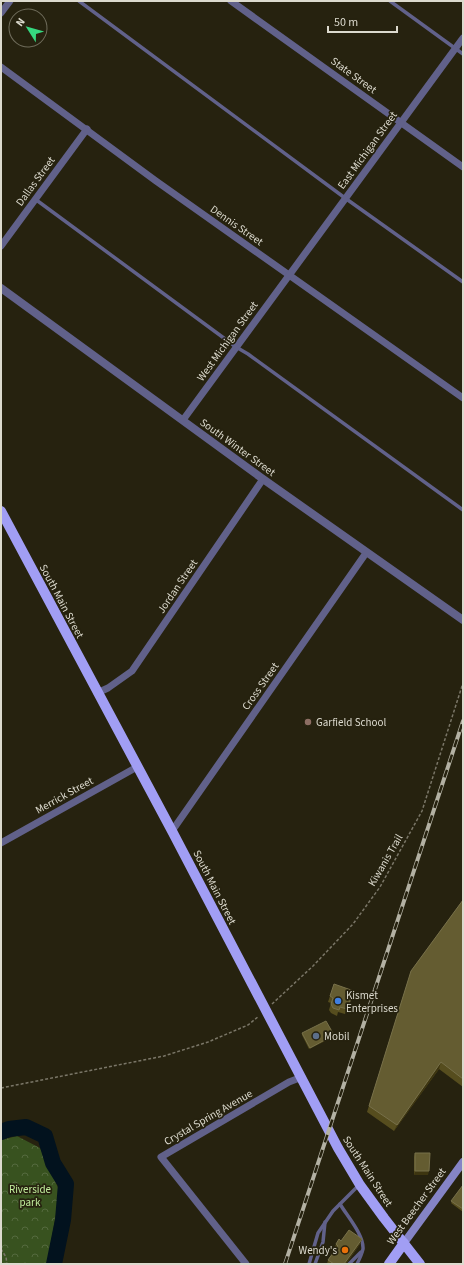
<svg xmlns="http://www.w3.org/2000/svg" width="464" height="1265" font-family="'Source Sans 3',sans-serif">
<defs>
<pattern id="park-crowns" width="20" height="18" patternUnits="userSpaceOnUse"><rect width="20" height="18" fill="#38521f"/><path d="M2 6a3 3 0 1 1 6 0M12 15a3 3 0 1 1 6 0" fill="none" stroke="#546a3e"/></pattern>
</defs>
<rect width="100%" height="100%" fill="#26220f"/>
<polygon fill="url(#park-crowns)" points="17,1136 40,1148 60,1192 47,1264 1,1264 1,1140"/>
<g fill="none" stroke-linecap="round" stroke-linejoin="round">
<polyline stroke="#02121e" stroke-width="16" points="1,1132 9,1129 26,1127 45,1136 53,1163 66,1184 63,1220 54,1264"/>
<g stroke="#7a7667" stroke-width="1.5" stroke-dasharray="3 2" stroke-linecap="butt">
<polyline points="272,1004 313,966 353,924 380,887 422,811 463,683"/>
<polyline points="1,1088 164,1056 208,1042 248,1025 259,1016"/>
<polyline points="1,1249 6,1257 7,1264"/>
</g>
<g stroke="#61618a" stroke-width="3.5">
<polyline points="79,1 345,198 463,282"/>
<polyline points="390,1 463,54"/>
<polyline points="35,199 236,347 248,354 463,510"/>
<path d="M340,1204c7,12 24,31 23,45 -1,5 -4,11 -6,15"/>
<polyline points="309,1264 318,1233 333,1211 359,1185"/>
<polyline points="315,1264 323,1242 325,1222"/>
<polyline points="349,1264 361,1252"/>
</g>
<g stroke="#61618a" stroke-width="7">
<polyline points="231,1 463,167"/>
<polyline points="1,13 10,1"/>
<polyline points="1,67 156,181 463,398"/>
<polyline points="1,246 87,129"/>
<polyline points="183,420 463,38"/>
<polyline points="97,693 108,688 132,671 263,479"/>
<polyline points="172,831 366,553"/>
<polyline points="1,843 137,767"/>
<polyline points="246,1264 161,1157 289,1082 302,1077"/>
</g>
<polyline stroke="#61618a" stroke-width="8" points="1,288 263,479 463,620"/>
<polyline stroke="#8584c6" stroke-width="8" points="404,1243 463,1162"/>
<g stroke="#a19ef4" stroke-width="10">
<polyline points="1,511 172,831 338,1148 360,1185 384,1218 420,1264"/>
<polyline points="389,1264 404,1243"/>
</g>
<defs>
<polyline id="rail" points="285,1264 463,721"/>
</defs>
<use href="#rail" stroke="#b3b1a3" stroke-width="4"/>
<use href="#rail" stroke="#26220f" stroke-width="2.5" stroke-dasharray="8" stroke-linecap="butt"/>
</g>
<g fill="#564d1e">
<polygon points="463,900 463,1087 439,1069 394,1131 367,1112 411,971"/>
<polygon points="334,984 354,991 345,1014 338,1012 337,1016 331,1013 329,1010 331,1003 328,1002"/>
<polygon points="302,1033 333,1037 309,1049 302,1035"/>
<polygon points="415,1153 428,1175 414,1175 414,1157"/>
<polygon points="463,1185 463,1212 451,1203"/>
<polygon points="362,1239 360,1244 346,1264 327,1264 328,1260 335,1250 334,1249 336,1244 341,1241"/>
</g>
<g fill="#3d3510">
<polygon points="334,1035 333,1037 309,1049 310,1048"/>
<polygon points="441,1062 439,1069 394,1131 397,1125"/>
<polygon points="415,1171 429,1171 428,1175 414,1175"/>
<polygon points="362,1239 360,1244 346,1264 344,1264"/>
</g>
<g fill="#645c31" stroke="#77704a">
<polygon points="463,900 463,1079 441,1062 397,1125 369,1106 411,971"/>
<polygon points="334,984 354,991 347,1009 340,1007 339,1010 333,1008 331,1004 333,998 330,996"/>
<polygon points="326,1021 334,1035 310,1048 302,1033"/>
<polygon points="415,1153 430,1153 429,1171 415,1171"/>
<polygon points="463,1185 463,1209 451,1201"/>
<polygon points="349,1230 362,1239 344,1264 334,1264 328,1260 338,1246 336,1244 339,1239 341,1241"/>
</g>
<circle fill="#8d6e63" stroke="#26220f" stroke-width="1.5" cx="308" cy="722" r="4"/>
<circle fill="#3f7fe0" stroke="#26220f" stroke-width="1.5" cx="338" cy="1001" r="4"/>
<circle fill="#5c6f8a" stroke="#26220f" stroke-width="1.5" cx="316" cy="1036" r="4"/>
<circle fill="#e8710a" stroke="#26220f" stroke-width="1.5" cx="345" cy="1250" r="4"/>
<g text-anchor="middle" stroke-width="3.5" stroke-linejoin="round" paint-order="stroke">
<g font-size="11" fill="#dcdace" stroke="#26220f">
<text transform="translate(354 75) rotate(36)" y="4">State Street</text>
<text transform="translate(367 150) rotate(-54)" y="4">East Michigan Street</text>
<text transform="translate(35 181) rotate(-54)" y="4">Dallas Street</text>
<text transform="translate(237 225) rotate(35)" y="4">Dennis Street</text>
<text transform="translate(227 341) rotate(-54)" y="4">West Michigan Street</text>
<text transform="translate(238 447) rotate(36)" y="4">South Winter Street</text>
<text transform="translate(177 586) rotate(-56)" y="4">Jordan Street</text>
<text transform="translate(62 601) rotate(62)" y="4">South Main Street</text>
<text transform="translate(260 686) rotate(-55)" y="4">Cross Street</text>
<text transform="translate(64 795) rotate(-29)" y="4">Merrick Street</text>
<text transform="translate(385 860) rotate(-60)" y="4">Kiwanis Trail</text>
<text transform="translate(215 887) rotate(63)" y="4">South Main Street</text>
<text transform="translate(208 1117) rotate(-30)" y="4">Crystal Spring Avenue</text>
<text transform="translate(368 1171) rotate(57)" y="4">South Main Street</text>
<text transform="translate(416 1206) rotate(-54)" y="4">West Beecher Street</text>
</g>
<g font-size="11" fill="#dcdace" stroke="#26220f" text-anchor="start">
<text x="316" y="726">Garfield School</text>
<text x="346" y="999">Kismet<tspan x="346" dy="13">Enterprises</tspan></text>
<text x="324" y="1040">Mobil</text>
<text x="337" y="1254" text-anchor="end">Wendy's</text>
</g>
<g font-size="11" fill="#c1ed9c" stroke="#26220f">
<text x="30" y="1193">Riverside<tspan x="30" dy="13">park</tspan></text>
</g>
</g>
<rect width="464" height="1265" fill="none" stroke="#dcdace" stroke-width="4"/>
<g transform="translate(28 28) rotate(307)"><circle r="19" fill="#26220f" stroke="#6f6c5b"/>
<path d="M0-3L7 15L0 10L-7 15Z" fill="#36d880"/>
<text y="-6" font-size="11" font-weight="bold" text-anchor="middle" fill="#dcdace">N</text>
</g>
<path d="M328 26v6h69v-6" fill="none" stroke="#dcdace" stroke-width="2"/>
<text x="334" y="26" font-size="12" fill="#dcdace" stroke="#26220f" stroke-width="3" paint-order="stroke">50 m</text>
</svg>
